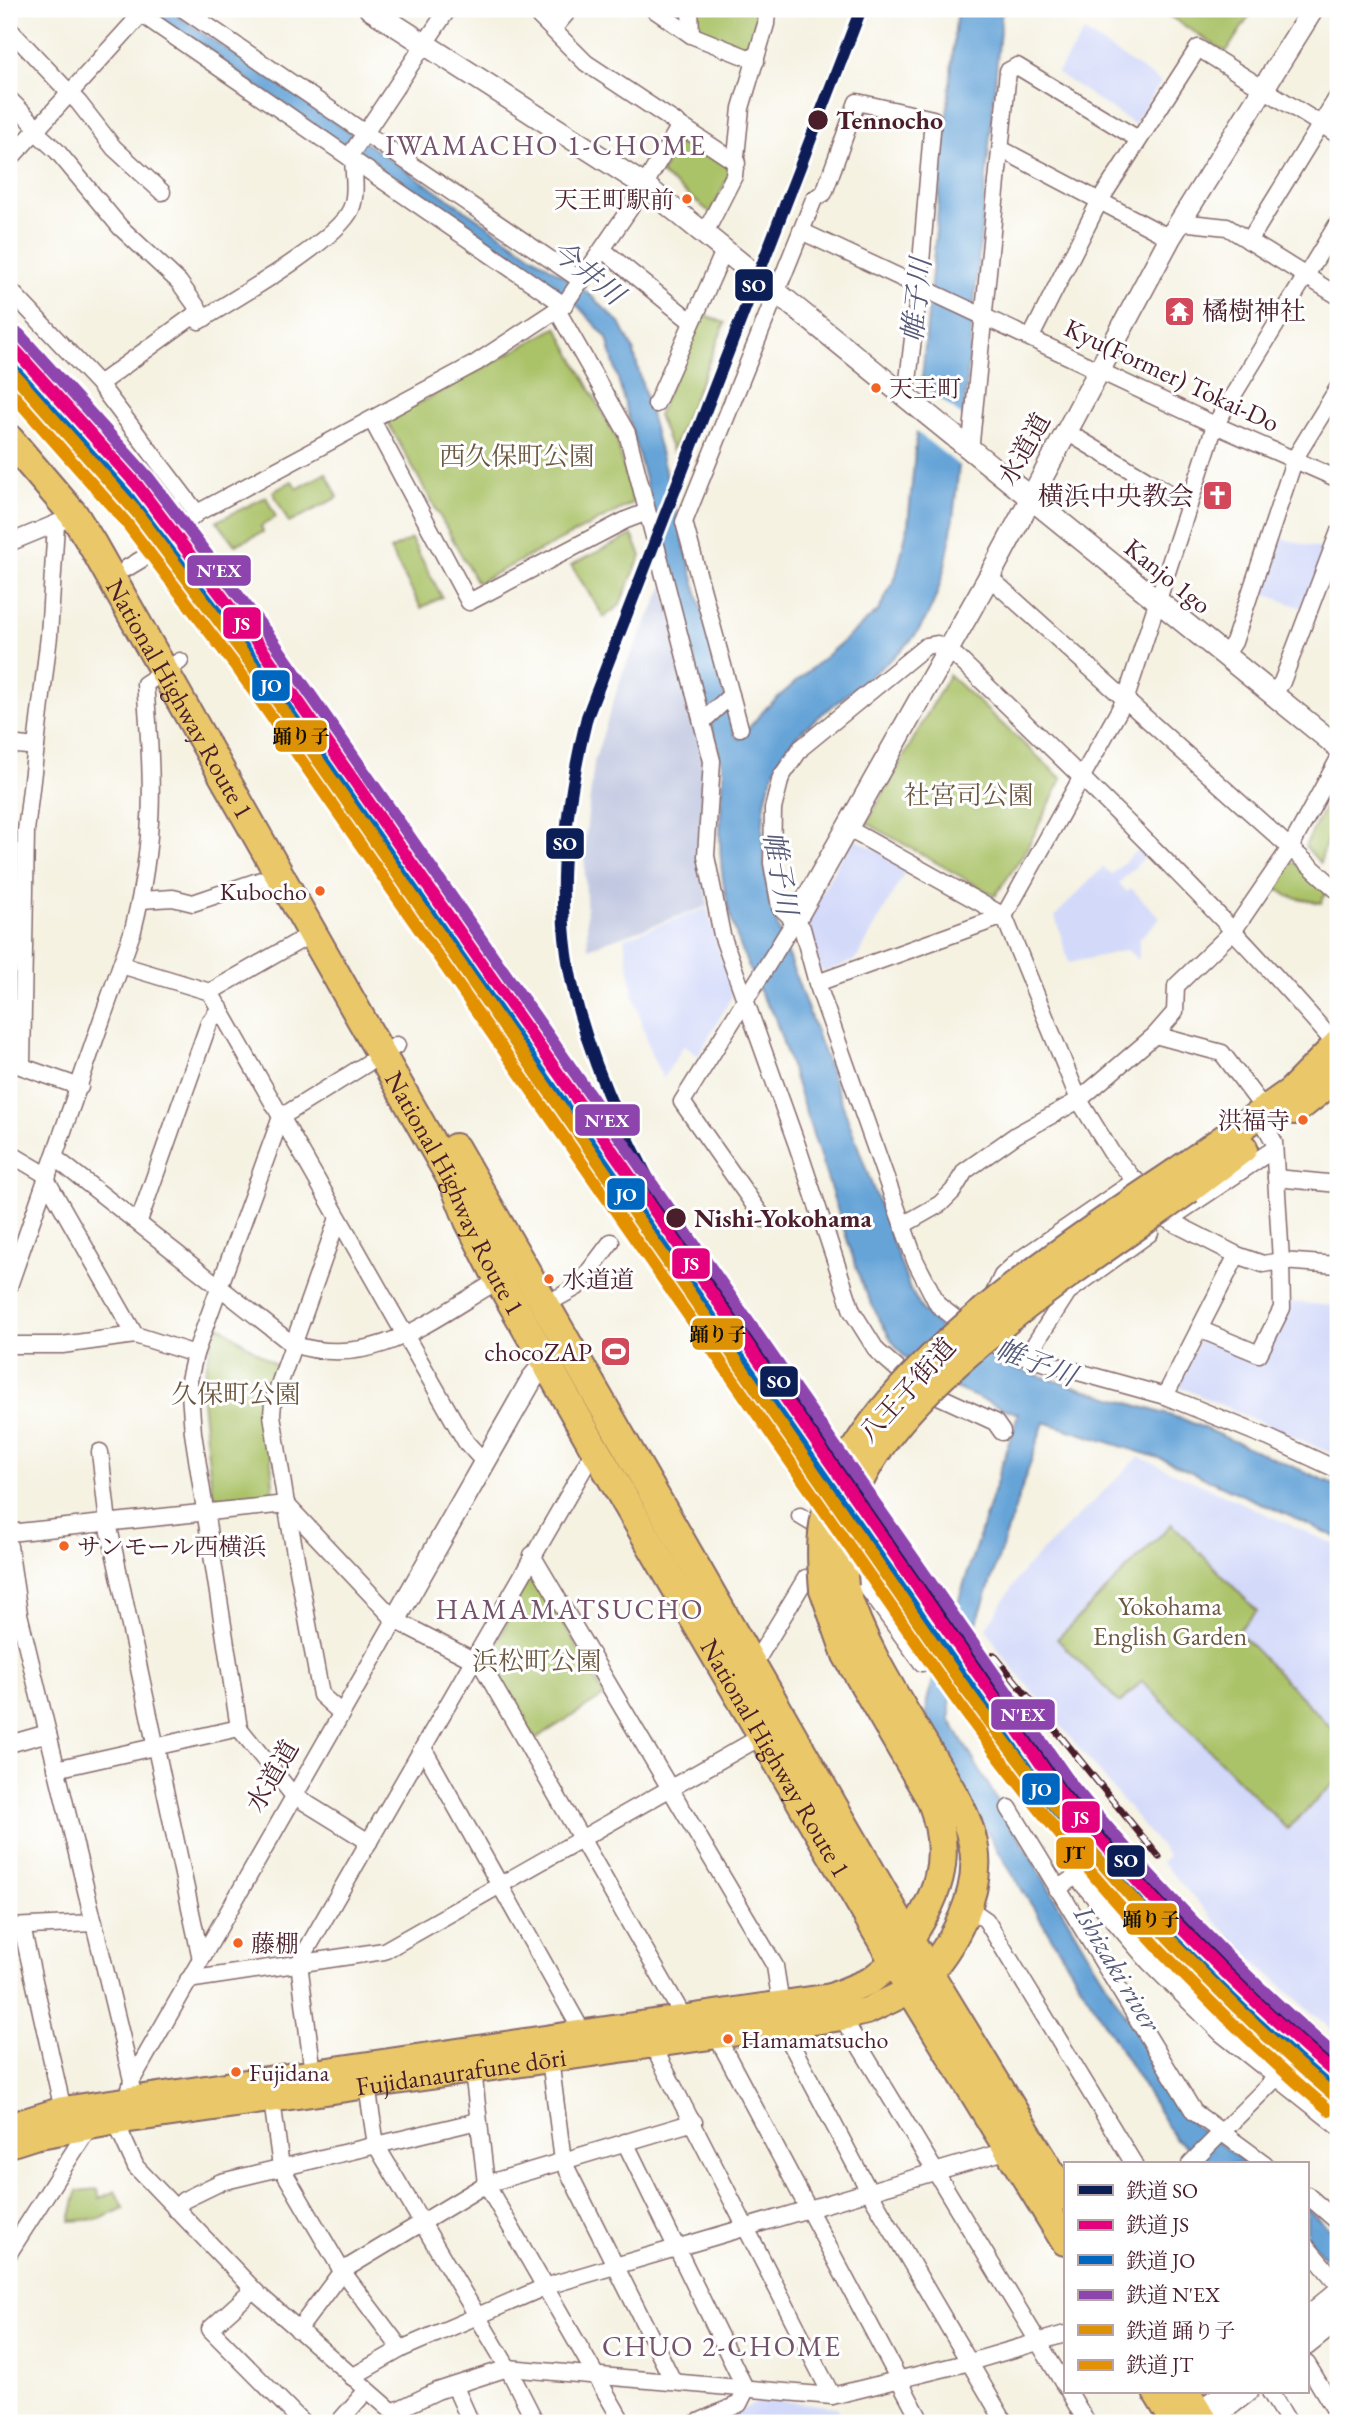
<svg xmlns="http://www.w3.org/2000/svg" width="1347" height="2432" font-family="'EB Garamond','Noto Serif JP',serif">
<rect width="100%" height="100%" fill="#fff"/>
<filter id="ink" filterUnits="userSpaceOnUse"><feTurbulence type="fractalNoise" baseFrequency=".0143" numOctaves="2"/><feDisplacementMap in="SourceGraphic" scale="14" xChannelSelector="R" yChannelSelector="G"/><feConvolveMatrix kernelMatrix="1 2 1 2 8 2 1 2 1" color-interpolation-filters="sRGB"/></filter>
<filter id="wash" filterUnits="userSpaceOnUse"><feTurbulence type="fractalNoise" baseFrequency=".00686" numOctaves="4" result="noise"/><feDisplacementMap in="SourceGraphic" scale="28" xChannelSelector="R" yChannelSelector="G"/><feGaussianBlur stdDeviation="1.57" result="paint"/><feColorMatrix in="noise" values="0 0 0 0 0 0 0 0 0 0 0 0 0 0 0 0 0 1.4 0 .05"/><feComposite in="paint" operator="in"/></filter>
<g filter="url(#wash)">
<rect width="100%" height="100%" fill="#f5f2e2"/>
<g fill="#d3d9f9">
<polygon points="1084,32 1161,82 1134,124 1057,73"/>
<polygon points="1273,536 1326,550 1304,609 1254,590"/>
<polygon points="852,837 908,867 856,960 825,972 820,969 807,919"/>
<polygon points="1138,849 1145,857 1119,883 1127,892 1131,888 1160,918 1139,939 1139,961 1127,950 1069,963 1055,916 1103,867 1112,874"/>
<polygon points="707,908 732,996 698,1056 684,1045 663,1079 651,1054 633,993 624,938"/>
<polygon points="1287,1302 1338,1306 1338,1433 1333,1454 1176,1385 1201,1336 1259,1359"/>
<polygon points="1139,1457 1338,1546 1338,2036 1244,1952 1161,1862 1168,1856 1002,1655 986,1628 1024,1569"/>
<polygon points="765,2399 837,2407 845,2423 714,2423"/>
</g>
<polygon fill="#bcc3de" points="664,586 708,760 701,860 708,906 588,948 584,850 594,762 623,671"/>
<g fill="#aac268" stroke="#7a704a" stroke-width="2">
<polygon points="697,9 764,9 754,58 698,33"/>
<polygon points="1158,9 1254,9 1226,52"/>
<polygon points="682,137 732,168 711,213 661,174"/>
<polygon points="702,314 725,323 672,451 658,415"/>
<polygon points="557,327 616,438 633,503 477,583 387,421"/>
<polygon points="326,473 338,497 289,523 273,492 292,481 297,489"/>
<polygon points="266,497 276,517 261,526 263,532 235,545 217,521"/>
<polygon points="632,535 641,556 619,606 604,617 571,565"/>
<polygon points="411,539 442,597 421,608 390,550"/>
<polygon points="949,675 1062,779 1025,852 995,896 867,823"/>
<polygon points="1338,780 1338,803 1320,863 1305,846"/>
<polygon points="1292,863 1296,863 1327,891 1321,903 1288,896 1274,886"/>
<polygon points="216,1323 277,1366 267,1413 274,1497 223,1504 212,1492 201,1391"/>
<polygon points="1172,1524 1257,1611 1237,1631 1338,1735 1338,1779 1287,1829 1142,1681 1120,1703 1057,1639"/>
<polygon points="529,1575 539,1578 604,1696 535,1739 489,1661"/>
<polygon points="97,2189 100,2198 115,2191 124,2208 100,2219 70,2221 77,2191"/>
</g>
<g fill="#66a4d8" stroke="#586282" stroke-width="2">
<path d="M145,9h22l421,284 32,30 13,26 102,387 4,3 28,-32 112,-97 17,-34 12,-51 49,-516h45l-44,466c-6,52 -10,116 -42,159 -17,21 -39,37 -60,53 -19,17 -44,32 -61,51 -42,48 -34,109 -25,168l140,383 13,22 17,16 70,40 175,53 153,66v52l-176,-79 -118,-37 -94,281v17l136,231 108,174 53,39h-37l-35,-26 -178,-289 -71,-126 1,-23 91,-286c-31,-12 -95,-36 -116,-60 -17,-21 -29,-47 -41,-72l-87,-267c-13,-16 -19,-34 -27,-52 -29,-68 -31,-119 -23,-191l-117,-434 -28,-31z"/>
<polygon points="1307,2208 1338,2237 1338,2271 1307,2238"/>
</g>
<polygon fill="#f5f2e2" points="919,382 967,420 962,468 913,429"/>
</g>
<g filter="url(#ink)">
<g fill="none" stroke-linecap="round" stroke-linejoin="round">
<defs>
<g id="minor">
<polyline points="183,9 582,281"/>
<polyline points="532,9 586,63 737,163"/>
<polyline points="653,9 691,35 756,61"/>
<polyline points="690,9 691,35"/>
<polyline points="9,29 79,103 114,148 162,192"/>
<polyline points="553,29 570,9"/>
<polyline points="9,99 38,128"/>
<polyline points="35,131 57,151 120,227 179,282 205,318"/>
<polyline points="1001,149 1170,238"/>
<polyline points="349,157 448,9"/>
<polyline points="9,160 146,9"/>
<polyline points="353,160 564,305"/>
<polyline points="1180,222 1227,227 1338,296"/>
<polyline points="801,231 1215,425 1338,479"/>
<polyline points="704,235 734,176 741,108 766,24 767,9"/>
<polyline points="1249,241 1338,96"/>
<polyline points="603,250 692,322"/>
<polyline points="9,289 99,384 197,513"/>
<polyline points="557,310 627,433 712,761 706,856 722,935 797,1145 852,1311 877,1351 917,1386 995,1422 1002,1432"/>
<polyline points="1031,337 1099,202 1198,48 1338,135"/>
<path d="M99,384l94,-68 6,5c34,-21 138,-80 152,-112 6,-14 3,-33 2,-49l-219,-151"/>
<polyline points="656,404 724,251"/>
<polyline points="372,420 469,602 626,520 647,512"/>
<polyline points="1067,432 1189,505"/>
<polyline points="970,452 1008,71 1017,66 1138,139"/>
<polyline points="9,543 62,521"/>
<polyline points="127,568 152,553 197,513 476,363 564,305 635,201 679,127"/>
<polyline points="989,577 1338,891"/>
<polyline points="1224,657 1234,642 1295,458 1338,388"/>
<polyline points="1272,696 1282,682 1338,534"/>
<polyline points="703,721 731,695"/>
<polyline points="740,728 684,522 814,199 824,193 857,102 933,119 919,287 906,398"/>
<polyline points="9,744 36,747"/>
<polyline points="847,828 1004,916 1079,1100 1111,1152 1168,1220 1237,1255 1263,1264 1281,1261 1282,1308 1259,1354 1199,1329"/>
<polyline points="141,900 173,898 193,903 279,874"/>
<polyline points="313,933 210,992 466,1442 485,1463"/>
<polyline points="121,965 210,992"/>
<polyline points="817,983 1004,916 1126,698 1215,425 1338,223"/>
<polyline points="1155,1035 1222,1053 1258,1101 1260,1116 1274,1142 1281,1261 1338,1265"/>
<path d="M1337,1046c-118,-138 -249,-263 -380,-389l-20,-13 -11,2 -125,102 -20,29 -8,32 -1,54 8,44 22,21 15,55 98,277 23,45 45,35 52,20 130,36 104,42 69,32"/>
<polyline points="9,1062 80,1087"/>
<polyline points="22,1066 26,831 49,636 56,524"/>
<polyline points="9,1153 48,1176"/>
<path d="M54,1157l238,187c83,27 139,-25 207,-64"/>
<polyline points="1276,1178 1338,1184"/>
<polyline points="46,1179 135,1335 195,1354"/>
<polyline points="1174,1216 1274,1149"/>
<polyline points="338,1218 273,1402 272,1415 286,1504 395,1620 473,1660"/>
<polyline points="764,1219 682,1102 794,922"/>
<polyline points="139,1221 209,1023 220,1008"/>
<polyline points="903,1225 940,1204 953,1191 965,1171 1016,1135 1079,1100 1155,1035 1175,1012 1176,986 1234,930 1290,848 1338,760"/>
<path d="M9,1286l124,-356c23,-91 20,-154 12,-246l35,-23"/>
<polyline points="990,1302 1002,1276 1019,1260 1136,1180"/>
<polyline points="545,1305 577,1287 611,1242"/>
<polyline points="9,1345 62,1345 135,1335"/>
<polyline points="1027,1356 1068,1292 1150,1233"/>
<polyline points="1165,1396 1237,1255"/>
<polyline points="100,1452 108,1523 201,1959"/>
<polyline points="800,1516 828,1533"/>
<polyline points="9,1533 286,1504 321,1695 341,1713"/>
<polyline points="9,1546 19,1614 132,2080"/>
<polyline points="532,1555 775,1966 781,2004"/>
<polyline points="395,1620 132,2080 121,2134 136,2167 259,2295 393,2412 399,2423"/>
<polyline points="476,1655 684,2018"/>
<polyline points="753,1666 806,1578 858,1575 922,1663"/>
<polyline points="9,1744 48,1733"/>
<polyline points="423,1748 583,2033"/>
<polyline points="56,1769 239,1728"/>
<polyline points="1009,1808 1194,2112 1265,2164"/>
<polyline points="369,1842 293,1795 239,1728 193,1433 189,1380 195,1354 281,1117 397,1045"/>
<polyline points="1057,1889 1076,1876 1149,1962 1222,2034 1338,2126"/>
<polyline points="967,1907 986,1920 1134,2164"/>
<polyline points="9,1927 94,1923"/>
<polyline points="22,1927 63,2110"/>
<polyline points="188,1980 384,1951 764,1735"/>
<polyline points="842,2017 1065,2386"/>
<polyline points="781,2025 869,2191 1005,2423"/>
<polyline points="716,2035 922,2423"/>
<polyline points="657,2038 657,2054 832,2396"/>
<polyline points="550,2059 563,2161 673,2381"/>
<polyline points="473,2070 486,2184 623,2423"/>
<polyline points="313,2073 299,1963 595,1449"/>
<polyline points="367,2086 376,2145 508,2368 536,2423"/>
<polyline points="272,2100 281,2167 342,2271 401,2349"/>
<polyline points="625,2142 746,2390 739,2404 696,2423"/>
<polyline points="1190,2164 1277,2077"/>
<polyline points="1307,2195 1338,2222"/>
<polyline points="175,2209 184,2200 221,2182 478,2121"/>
<polyline points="1307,2247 1338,2284"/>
<polyline points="9,2253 90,2126"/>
<polyline points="253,2290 210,2329 303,2423"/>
<polyline points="1307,2315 1338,2289"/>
<polyline points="298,2330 342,2271 486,2184 694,2122"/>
<polyline points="1307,2347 1338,2322"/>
<polyline points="1307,2364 1338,2415"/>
<polyline points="352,2377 401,2349 547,2286 1009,2150"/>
<polyline points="455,2387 471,2423"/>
<polyline points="1069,2392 1087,2423"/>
<polyline points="1270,2392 1289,2423"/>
<polyline points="393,2412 437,2391 508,2368 832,2396 970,2362 1065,2334"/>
<polyline points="338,2423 367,2390"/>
<polyline points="1210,2423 1250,2392"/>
</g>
<g id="tertiary">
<polyline points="370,9 644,185 1338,747"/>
<polyline points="794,922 989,577 1170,238 1313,9"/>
<polyline points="395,1620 532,1379 546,1362 556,1357"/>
<polyline points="1307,2330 1338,2306"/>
<polyline points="1187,2420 1227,2392"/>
</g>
<g id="primary">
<polyline points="9,2127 63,2110 831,1997 870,1981 895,1961"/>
<path id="s1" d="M9,2144l25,-8 89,-16 719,-103 25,-6 44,-21"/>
</g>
<g id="trunk">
<path id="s2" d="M9,439l65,76 18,29 362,639 15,38 30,59 96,169 316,541 154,251"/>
<polyline points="1295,1110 1338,1076"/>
<polyline points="455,1148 929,1973 1065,2196"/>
<polyline points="1177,1172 1291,1092 1338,1044"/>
<polyline points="1189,1189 1243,1148"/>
<path d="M844,1587c19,62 55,115 88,171 15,26 33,52 40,81 14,50 -20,111 -55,145"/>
<path d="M824,1589l23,66 84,144c24,61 6,99 -29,151"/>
<polyline points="1157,2392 1176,2423"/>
<polyline points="1185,2392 1205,2423"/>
</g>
</defs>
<use href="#minor" stroke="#86696b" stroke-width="19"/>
<use href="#tertiary" stroke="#86696b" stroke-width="24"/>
<use href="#primary" stroke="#86696b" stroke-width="30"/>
<use href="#trunk" stroke="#86696b" stroke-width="32"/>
<use href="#minor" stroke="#fff" stroke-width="16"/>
<use href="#tertiary" stroke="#fff" stroke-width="21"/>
<use href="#primary" stroke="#eac769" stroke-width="26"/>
<use href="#trunk" stroke="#eac769" stroke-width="28"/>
<defs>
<polyline id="rail" points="994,1655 1159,1857"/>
</defs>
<use href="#rail" stroke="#4a1f2b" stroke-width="7"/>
<use href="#rail" stroke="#fff" stroke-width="4.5" stroke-dasharray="13" stroke-linecap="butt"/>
<defs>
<g id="trunk-bridge">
<path d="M844,1587c-4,-38 0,-74 17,-109 53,-108 230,-219 328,-289"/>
<path d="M824,1589c-3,-32 -4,-64 8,-94 50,-129 233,-247 345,-323"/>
</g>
</defs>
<use href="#trunk-bridge" stroke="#86696b" stroke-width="32" stroke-linecap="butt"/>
<use href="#trunk-bridge" stroke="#eac769" stroke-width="28"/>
<defs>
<path id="rail-1" d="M861,9l-274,708c-24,97 -36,197 -8,295 52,182 176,335 284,486 96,136 187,279 297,403 54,61 115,114 178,165"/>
<path id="rail-2" d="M9,343l128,142 125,164 799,1144c84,103 176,196 277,283"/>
<path id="rail-3" d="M9,364l117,130 125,163 799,1145c85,103 177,198 279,285"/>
<path id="rail-4" d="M19,334l129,143 125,164 799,1144c81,98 169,190 266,273"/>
<path id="rail-5" d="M9,369l127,143 115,152 710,1019c114,157 228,291 377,416"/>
<path id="rail-6" d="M9,390l116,131 115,151 710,1019c114,158 229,293 379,419"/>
</defs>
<use href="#rail-1" stroke="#fff" stroke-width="18"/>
<use href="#rail-2" stroke="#fff" stroke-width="18"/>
<use href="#rail-3" stroke="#fff" stroke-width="18"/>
<use href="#rail-4" stroke="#fff" stroke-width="18"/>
<use href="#rail-5" stroke="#fff" stroke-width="18"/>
<use href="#rail-6" stroke="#fff" stroke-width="18"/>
<use href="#rail-1" stroke="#0c1e56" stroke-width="12"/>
<use href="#rail-2" stroke="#e5007d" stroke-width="12"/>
<use href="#rail-3" stroke="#0067c0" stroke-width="12"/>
<use href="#rail-4" stroke="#8e44ad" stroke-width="12"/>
<use href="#rail-5" stroke="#dd9206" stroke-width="12"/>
<use href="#rail-6" stroke="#e49106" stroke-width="12"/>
</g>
</g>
<defs>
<symbol id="temple-square" viewBox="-11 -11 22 22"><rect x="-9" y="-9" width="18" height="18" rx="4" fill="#d1495b" stroke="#fff"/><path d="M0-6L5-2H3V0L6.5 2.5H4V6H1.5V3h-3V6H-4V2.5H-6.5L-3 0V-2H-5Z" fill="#fff"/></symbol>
<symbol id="church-square" viewBox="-11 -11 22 22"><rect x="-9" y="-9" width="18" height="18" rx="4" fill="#d1495b" stroke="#fff"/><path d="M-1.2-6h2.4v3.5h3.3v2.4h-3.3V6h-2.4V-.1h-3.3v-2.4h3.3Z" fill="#fff"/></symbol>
<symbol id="stadium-square" viewBox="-11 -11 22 22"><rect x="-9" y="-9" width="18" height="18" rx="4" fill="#d1495b" stroke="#fff"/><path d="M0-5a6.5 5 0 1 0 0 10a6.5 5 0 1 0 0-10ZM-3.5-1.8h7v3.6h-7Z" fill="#fff"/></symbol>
</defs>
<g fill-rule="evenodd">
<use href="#temple-square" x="1162" y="294" width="35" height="35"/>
<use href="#church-square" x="1200" y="478" width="35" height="35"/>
<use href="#stadium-square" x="598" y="1334" width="35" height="35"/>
</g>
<g fill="#4a1f2b" stroke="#fff" stroke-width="2.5">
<circle cx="818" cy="120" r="11"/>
<circle cx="676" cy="1218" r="11"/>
</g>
<g fill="#f26522" stroke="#fff" stroke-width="2.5">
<circle cx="687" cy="199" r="6"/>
<circle cx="876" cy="388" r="6"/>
<circle cx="320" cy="891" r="6"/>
<circle cx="1303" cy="1120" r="6"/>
<circle cx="549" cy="1279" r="6"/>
<circle cx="64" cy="1546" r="6"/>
<circle cx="238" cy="1943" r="6"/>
<circle cx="728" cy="2039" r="6"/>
<circle cx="236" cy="2072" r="6"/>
</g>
<g text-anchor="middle" stroke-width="6" stroke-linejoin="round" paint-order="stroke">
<g font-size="24" fill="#4a1f2b" stroke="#fff" text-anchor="start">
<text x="674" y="208" text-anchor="end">天王町駅前</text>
<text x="889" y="397">天王町</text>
<text x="307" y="900" text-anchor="end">Kubocho</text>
<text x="1290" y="1129" text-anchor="end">洪福寺</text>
<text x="562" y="1288">水道道</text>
<text x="77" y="1555">サンモール西横浜</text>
<text x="251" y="1952">藤棚</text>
<text x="741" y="2048">Hamamatsucho</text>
<text x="249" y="2081">Fujidana</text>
</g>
<g font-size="26" font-weight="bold" fill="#4a1f2b" stroke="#fff" text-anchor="start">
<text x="836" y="129">Tennocho</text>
<text x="694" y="1227">Nishi-Yokohama</text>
</g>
<g font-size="26" fill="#4a1f2b" stroke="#fff" text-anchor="end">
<text x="1202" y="320" text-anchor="start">橘樹神社</text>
<text x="1194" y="505">横浜中央教会</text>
<text x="592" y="1361">chocoZAP</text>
</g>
<g font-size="26" fill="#4a1f2b" stroke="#fff">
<text transform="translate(1172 375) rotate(25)" y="9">Kyu(Former) Tokai-Do</text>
<text transform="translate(1024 449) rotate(-61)" y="9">水道道</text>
<text transform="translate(1168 576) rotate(39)" y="9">Kanjo 1go</text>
<text dy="9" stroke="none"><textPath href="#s2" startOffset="312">National Highway Route 1</textPath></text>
<text dy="9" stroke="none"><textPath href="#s2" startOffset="878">National Highway Route 1</textPath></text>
<text transform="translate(907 1390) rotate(-48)" y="9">八王子街道</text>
<text dy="9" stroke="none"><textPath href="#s2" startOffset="1528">National Highway Route 1</textPath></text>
<text transform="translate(272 1776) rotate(-60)" y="9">水道道</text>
<text dy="9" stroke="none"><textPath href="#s1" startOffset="458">Fujidanaurafune dōri</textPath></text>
</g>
<g font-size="26" fill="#6c5840" stroke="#fff">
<text x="517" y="465">西久保町公園</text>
<text x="969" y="804">社宮司公園</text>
<text x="236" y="1403">久保町公園</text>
<text x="1170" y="1615">Yokohama<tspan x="1170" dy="30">English Garden</tspan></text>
<text x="537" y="1670">浜松町公園</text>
</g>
<g font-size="28" letter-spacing="2" fill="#74526a" stroke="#fff">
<text x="546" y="155">IWAMACHO 1-CHOME</text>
<text x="570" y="1619">HAMAMATSUCHO</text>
<text x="722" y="2356">CHUO 2-CHOME</text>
</g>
<g font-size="28" font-style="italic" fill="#575b79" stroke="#fff">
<text transform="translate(588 272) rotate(39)" y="10">今井川</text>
<text transform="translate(916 300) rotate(-84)" y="10">帷子川</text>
<text transform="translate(781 873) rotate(80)" y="10">帷子川</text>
<text transform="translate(1036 1362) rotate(21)" y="10">帷子川</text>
<text transform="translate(1118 1968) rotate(59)" y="10">Ishizaki river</text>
</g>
</g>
<g stroke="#fff" stroke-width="2.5">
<rect x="734" y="268" width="40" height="34" rx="7" fill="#0c1e56"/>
<rect x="186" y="554" width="66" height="33" rx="7" fill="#8e44ad"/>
<rect x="222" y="606" width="40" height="34" rx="7" fill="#e5007d"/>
<rect x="251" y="669" width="40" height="33" rx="7" fill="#0067c0"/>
<rect x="274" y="719" width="54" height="34" rx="7" fill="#dd9206"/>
<rect x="545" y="827" width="40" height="33" rx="7" fill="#0c1e56"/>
<rect x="574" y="1103" width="67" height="34" rx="7" fill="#8e44ad"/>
<rect x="606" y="1177" width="40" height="34" rx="7" fill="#0067c0"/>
<rect x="671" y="1247" width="40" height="33" rx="7" fill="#e5007d"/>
<rect x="691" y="1317" width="53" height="34" rx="7" fill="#dd9206"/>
<rect x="759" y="1365" width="40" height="33" rx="7" fill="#0c1e56"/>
<rect x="990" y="1698" width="66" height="33" rx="7" fill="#8e44ad"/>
<rect x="1021" y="1772" width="40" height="34" rx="7" fill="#0067c0"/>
<rect x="1061" y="1800" width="40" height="34" rx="7" fill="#e5007d"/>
<rect x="1055" y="1836" width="40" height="34" rx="7" fill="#e49106"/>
<rect x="1106" y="1844" width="40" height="34" rx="7" fill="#0c1e56"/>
<rect x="1125" y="1902" width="53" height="34" rx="7" fill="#dd9206"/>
</g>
<g font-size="19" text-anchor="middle" font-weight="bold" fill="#fff">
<text x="754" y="292">SO</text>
<text x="219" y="577">N'EX</text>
<text x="242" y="630">JS</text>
<text x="271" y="692">JO</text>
<text x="565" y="850">SO</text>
<text x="607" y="1127">N'EX</text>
<text x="626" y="1201">JO</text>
<text x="691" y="1270">JS</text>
<text x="779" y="1388">SO</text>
<text x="1023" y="1721">N'EX</text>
<text x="1041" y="1796">JO</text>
<text x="1081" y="1824">JS</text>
<text x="1126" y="1867">SO</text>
</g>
<g font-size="19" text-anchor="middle" font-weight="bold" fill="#111">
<text x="301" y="743">踊り子</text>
<text x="718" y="1341">踊り子</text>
<text x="1075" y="1859">JT</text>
<text x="1151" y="1926">踊り子</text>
</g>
<rect width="1347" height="2432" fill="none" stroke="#fff" stroke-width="35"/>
<rect x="1064" y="2162" width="245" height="231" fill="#ffffff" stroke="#b7a5aa" stroke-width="2"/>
<rect x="1078" y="2185" width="35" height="10" fill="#0c1e56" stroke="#b7a5aa" stroke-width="2"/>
<text x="1126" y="2198" font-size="21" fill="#4a1f2b">鉄道 SO</text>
<rect x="1078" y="2220" width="35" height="10" fill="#e5007d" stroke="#b7a5aa" stroke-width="2"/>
<text x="1126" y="2232" font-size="21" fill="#4a1f2b">鉄道 JS</text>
<rect x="1078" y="2255" width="35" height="10" fill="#0067c0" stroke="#b7a5aa" stroke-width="2"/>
<text x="1126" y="2268" font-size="21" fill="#4a1f2b">鉄道 JO</text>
<rect x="1078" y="2290" width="35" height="10" fill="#8e44ad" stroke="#b7a5aa" stroke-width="2"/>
<text x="1126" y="2302" font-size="21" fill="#4a1f2b">鉄道 N'EX</text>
<rect x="1078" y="2325" width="35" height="10" fill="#dd9206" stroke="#b7a5aa" stroke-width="2"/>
<text x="1126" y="2338" font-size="21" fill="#4a1f2b">鉄道 踊り子</text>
<rect x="1078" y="2360" width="35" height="10" fill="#e49106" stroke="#b7a5aa" stroke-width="2"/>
<text x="1126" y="2372" font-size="21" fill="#4a1f2b">鉄道 JT</text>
</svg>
